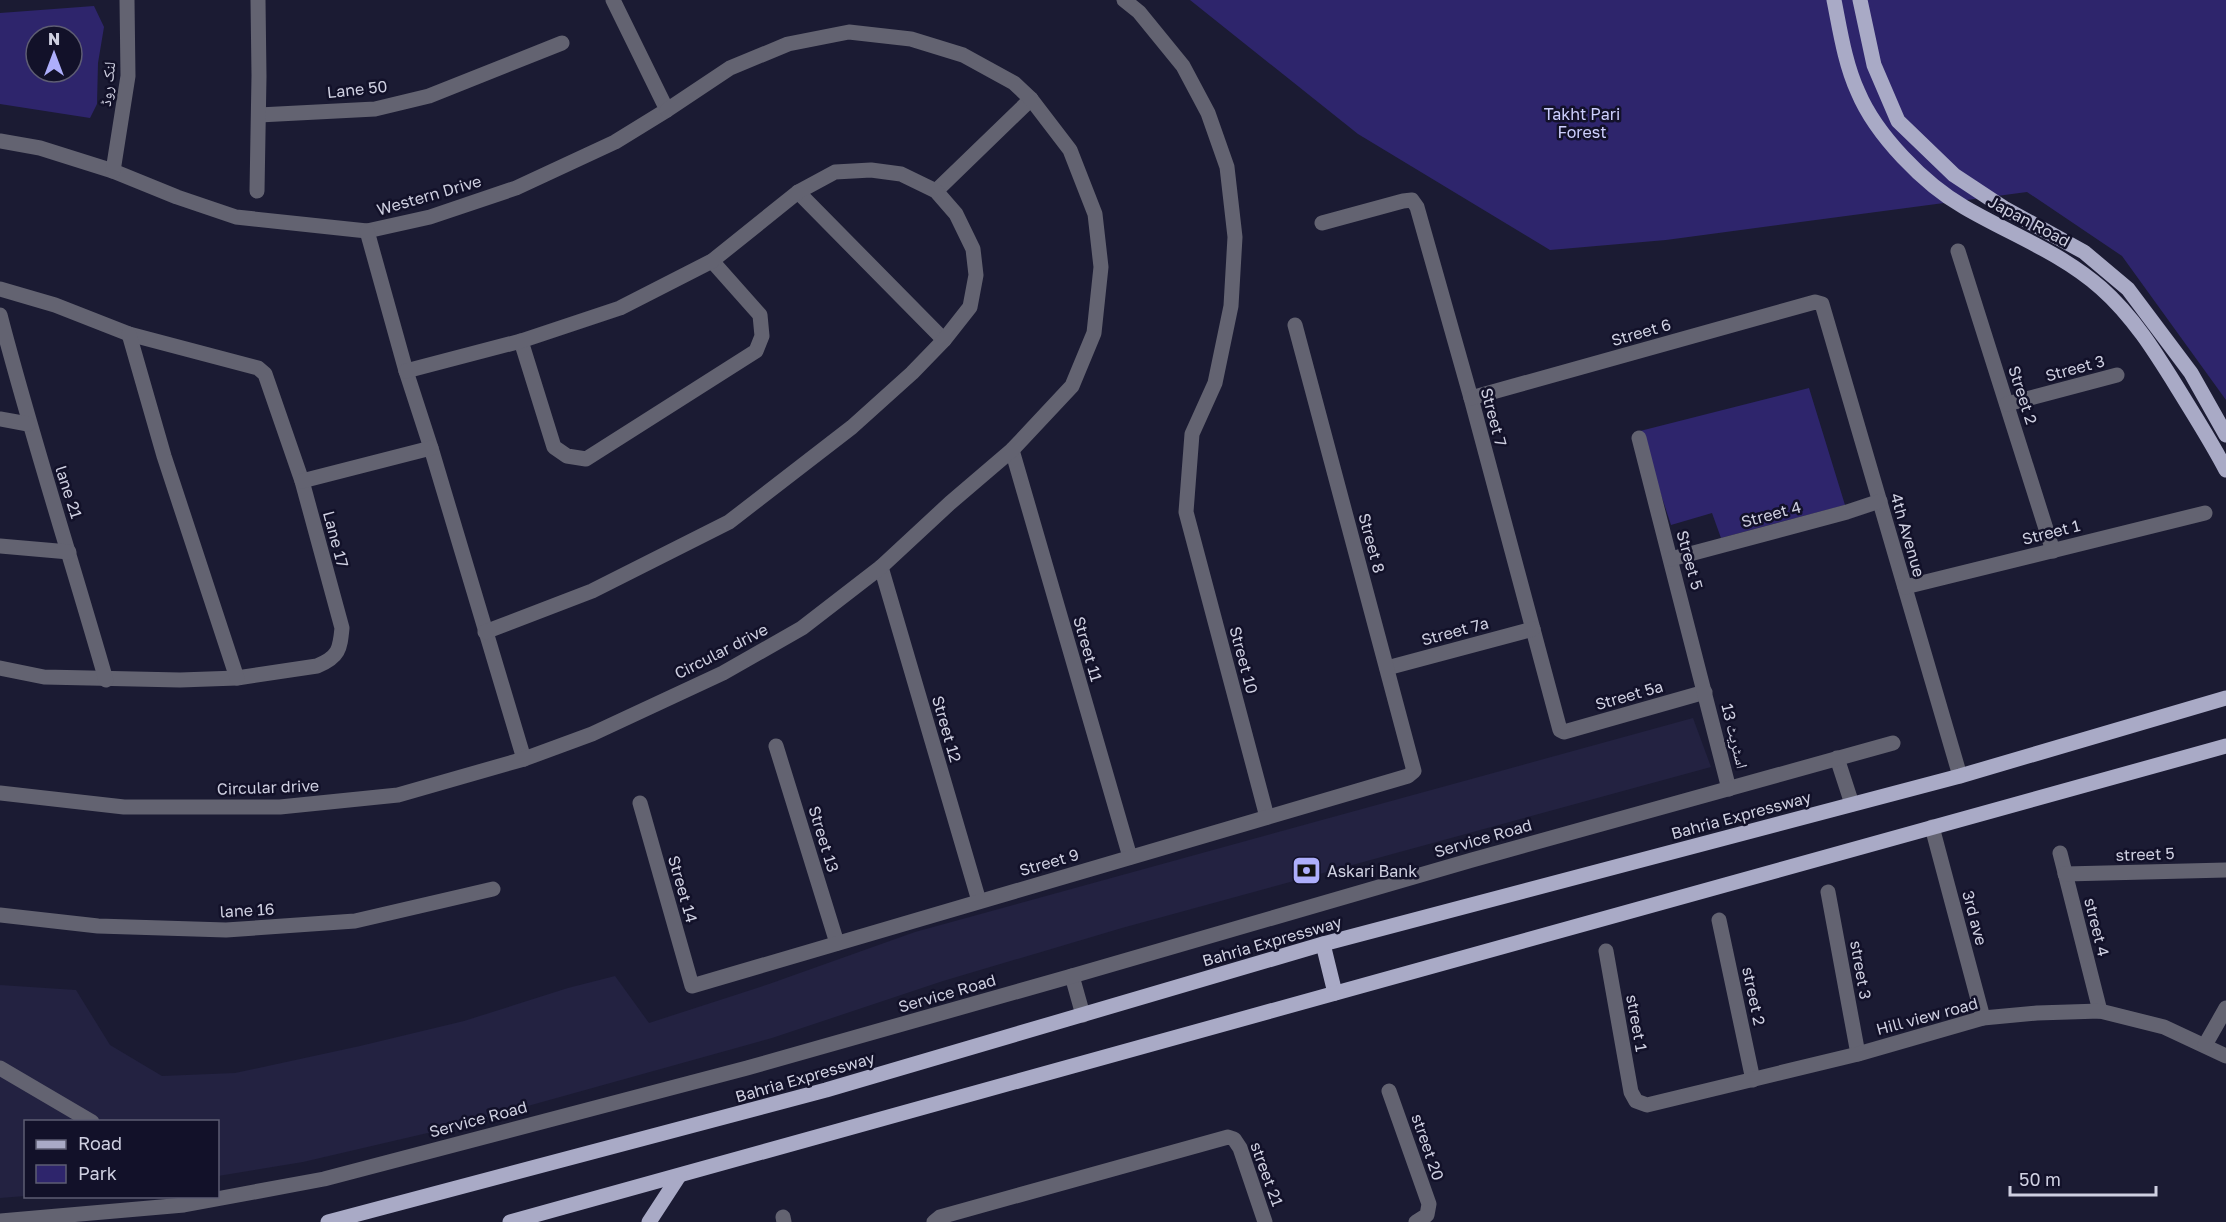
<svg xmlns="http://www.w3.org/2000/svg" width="2226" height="1222" font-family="'Golos Text','Noto Naskh Arabic',sans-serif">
<rect width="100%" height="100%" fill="#1b1b33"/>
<polygon fill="#232241" points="1693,718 1711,767 1122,928 943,981 772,1038 449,1128 303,1162 218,1176 218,1122 26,1122 25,1196 0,1198 0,985 76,990 110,1045 162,1076 235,1073 360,1046 464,1021 568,988 615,976 649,1023 769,984 915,932"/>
<g fill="#2e256c" fill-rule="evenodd">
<polygon points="1190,0 2226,0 2226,400 2122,256 2027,192 1666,240 1550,250 1358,134"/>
<path d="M94,6l10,21 -6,36 -1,41 -7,14 -90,-14v-91zM36,36h36v36h-36z"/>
<polygon points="1809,388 1845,505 1721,538 1712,513 1671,525 1640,431"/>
</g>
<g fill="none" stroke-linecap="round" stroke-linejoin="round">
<g stroke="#636371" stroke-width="15">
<polyline points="1124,0 1139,12 1183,66 1208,113 1227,167 1235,237 1231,306 1215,383 1192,434 1186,512 1267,817"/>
<polyline points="259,115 375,109 429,96 562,43"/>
<polyline points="0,141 40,148 113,171 177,197 236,217 367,231 430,217 516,188 615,142 667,110 613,0"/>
<polyline points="113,171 128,76 127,0"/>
<polyline points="257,191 259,76 258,0"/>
<polyline points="936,191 1031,99"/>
<polyline points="798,192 944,340"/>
<polyline points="1322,223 1403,201 1412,200 1417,207 1471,398 1560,730 1564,732 1705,692"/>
<polyline points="367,231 406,371 431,448 524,759"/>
<polyline points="1958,251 2053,551"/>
<path d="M0,289l55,16 74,29 129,34 7,6 37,107 40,147c-2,21 -3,29 -25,38l-80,12 -57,2 -136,-3 -44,-9"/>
<path d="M0,315c32,123 71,243 106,365"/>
<polyline points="129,334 164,456 237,678"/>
<polyline points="521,341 554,447 567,456 586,459 756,351 762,336 760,315 712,261"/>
<polyline points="406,371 521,341 620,308 712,261 798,192 835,172 871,170 901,174 936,191 956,214 973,249 976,275 970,307 944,340 912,373 852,427 729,522 592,591 485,632"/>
<polyline points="1471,398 1815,302 1822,304 1960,776"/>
<polyline points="2007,404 2117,375"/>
<polyline points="0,419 28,424"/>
<polyline points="1639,438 1729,789"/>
<polyline points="1012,450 1130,857"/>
<polyline points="302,481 431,448"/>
<polyline points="0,546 69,552"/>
<polyline points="1671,559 1847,512 1880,501"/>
<polyline points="881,567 979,901"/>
<polyline points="1905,587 2205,513"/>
<polyline points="1387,668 1533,629"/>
<polyline points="776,746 837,943"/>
<polyline points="1837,758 1852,804"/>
<polyline points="0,793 124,807 280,807 398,795 524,759 592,734 723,673 802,628 881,567 950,503 1012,450 1072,386 1094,333 1101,267 1095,214 1070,150 1031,99 1014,83 963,55 911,39 849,32 788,44 730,68 667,110"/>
<polyline points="640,803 692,986 1408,776 1414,771 1295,325"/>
<polyline points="1932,827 1983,1018"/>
<polyline points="2060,853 2100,1011"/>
<polyline points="2065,874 2226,870"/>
<polyline points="1828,892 1858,1054"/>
<polyline points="0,915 98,926 226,930 355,921 493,889"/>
<polyline points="1719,920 1753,1080"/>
<polyline points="1606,951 1631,1092 1636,1101 1647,1105 1858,1054 1983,1018 2037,1013 2100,1011 2164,1027 2226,1056"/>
<polyline points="1072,976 1083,1015"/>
<polyline points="2205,1045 2226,1008"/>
<polyline points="0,1068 92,1122"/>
<polyline points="1389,1091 1429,1204 1427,1215 1416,1222"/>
<polyline points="783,1217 784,1222"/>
<polyline points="0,1221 184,1205 324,1179 747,1068 1072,976 1472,860 1893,743"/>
<polyline points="934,1222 940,1217 1228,1137 1234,1139 1240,1148 1265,1222"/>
</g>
<g stroke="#a9aac6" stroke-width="15">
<path d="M1834,0c6,30 11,64 24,92 18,43 66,92 106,115 46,27 96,45 137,81 33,29 56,67 79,104 16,26 32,51 46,78"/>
<polyline points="1860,0 1874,65 1898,121 1954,175 2004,208 2084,252 2128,289 2191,373 2226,435"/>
<polyline points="1323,944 1335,993"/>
<polyline points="328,1222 826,1090 1323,944 1960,776 2226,698"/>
<polyline points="510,1222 2226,746"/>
<polyline points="649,1222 679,1176"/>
</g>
</g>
<defs>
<symbol id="bank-square" viewBox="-11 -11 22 22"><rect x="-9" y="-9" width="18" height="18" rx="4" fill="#adaefb" stroke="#121129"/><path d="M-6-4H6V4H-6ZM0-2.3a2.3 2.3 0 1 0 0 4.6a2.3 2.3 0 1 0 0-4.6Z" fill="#111"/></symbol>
</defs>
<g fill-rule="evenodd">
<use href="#bank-square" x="1290" y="854" width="33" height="33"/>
</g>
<g text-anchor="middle" stroke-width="5" stroke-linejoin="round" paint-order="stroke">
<g font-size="16" fill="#cfd0e1" stroke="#121129">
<text transform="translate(107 84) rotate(-84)" y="6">لنک روڈ</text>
<text transform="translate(357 89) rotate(-6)" y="6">Lane 50</text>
<text transform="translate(429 195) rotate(-16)" y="6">Western Drive</text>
<text transform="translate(2029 221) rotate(28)" y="6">Japan Road</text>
<text transform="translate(1641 332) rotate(-16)" y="6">Street 6</text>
<text transform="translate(2075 368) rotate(-15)" y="6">Street 3</text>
<text transform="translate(2023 395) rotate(72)" y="6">Street 2</text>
<text transform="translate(1494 417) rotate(75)" y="6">Street 7</text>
<text transform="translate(69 492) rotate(72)" y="6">lane 21</text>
<text transform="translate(1771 514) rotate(-15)" y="6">Street 4</text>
<text transform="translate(2051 532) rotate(-14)" y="6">Street 1</text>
<text transform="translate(1908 535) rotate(74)" y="6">4th Avenue</text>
<text transform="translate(336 539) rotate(75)" y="6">Lane 17</text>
<text transform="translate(1372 543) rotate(75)" y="6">Street 8</text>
<text transform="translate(1690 560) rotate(75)" y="6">Street 5</text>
<text transform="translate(1455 631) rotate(-15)" y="6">Street 7a</text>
<text transform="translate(1088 649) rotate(74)" y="6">Street 11</text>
<text transform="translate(721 651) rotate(-27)" y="6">Circular drive</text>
<text transform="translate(1244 660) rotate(75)" y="6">Street 10</text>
<text transform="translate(1629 695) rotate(-16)" y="6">Street 5a</text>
<text transform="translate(947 729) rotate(74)" y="6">Street 12</text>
<text transform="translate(1735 736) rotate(76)" y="6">اسٹریٹ 13</text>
<text transform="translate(268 787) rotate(-2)" y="6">Circular drive</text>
<text transform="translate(1741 815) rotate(-15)" y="6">Bahria Expressway</text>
<text transform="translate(1483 838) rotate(-16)" y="6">Service Road</text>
<text transform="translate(824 839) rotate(73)" y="6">Street 13</text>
<text transform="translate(2145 854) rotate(-2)" y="6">street 5</text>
<text transform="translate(1049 862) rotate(-16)" y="6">Street 9</text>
<text transform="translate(683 889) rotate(74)" y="6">Street 14</text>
<text transform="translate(247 910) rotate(-3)" y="6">lane 16</text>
<text transform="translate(1975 918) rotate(75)" y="6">3rd ave</text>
<text transform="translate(2097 927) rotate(76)" y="6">street 4</text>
<text transform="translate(1272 941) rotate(-16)" y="6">Bahria Expressway</text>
<text transform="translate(1861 970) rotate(80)" y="6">street 3</text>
<text transform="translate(947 993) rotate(-16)" y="6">Service Road</text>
<text transform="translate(1754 996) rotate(78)" y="6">street 2</text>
<text transform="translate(1927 1016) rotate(-15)" y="6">Hill view road</text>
<text transform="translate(1637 1023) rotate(80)" y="6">street 1</text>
<text transform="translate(805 1077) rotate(-16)" y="6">Bahria Expressway</text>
<text transform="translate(478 1119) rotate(-15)" y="6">Service Road</text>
<text transform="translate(1428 1147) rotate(71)" y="6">street 20</text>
<text transform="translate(1267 1174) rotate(70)" y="6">street 21</text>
</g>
<g font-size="16" fill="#cdcffd" stroke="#121129">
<text x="1582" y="120">Takht Pari<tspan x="1582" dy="18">Forest</tspan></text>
</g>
<g font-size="16" fill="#cfd0e1" stroke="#121129" text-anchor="start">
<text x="1327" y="877">Askari Bank</text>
</g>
</g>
<rect x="24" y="1120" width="195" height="78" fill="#121129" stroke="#5e5d73" stroke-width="1.5"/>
<rect x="36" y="1140" width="30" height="9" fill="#a9aac6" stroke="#5e5d73" stroke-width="1.5"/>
<text x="78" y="1150" font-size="18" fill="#cfd0e1">Road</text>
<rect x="36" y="1165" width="30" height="18" fill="#2e256c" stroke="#5e5d73" stroke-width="1.5"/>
<text x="78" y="1180" font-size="18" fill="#cfd0e1">Park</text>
<g transform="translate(54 54)"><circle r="28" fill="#121129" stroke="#5e5d73" stroke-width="1.5"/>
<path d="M0-4.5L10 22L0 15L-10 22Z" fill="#adaefb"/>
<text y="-9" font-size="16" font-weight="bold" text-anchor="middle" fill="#cfd0e1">N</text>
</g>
<path d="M2010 1186v9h146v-9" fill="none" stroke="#cfd0e1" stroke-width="3"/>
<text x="2019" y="1186" font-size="18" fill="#cfd0e1" stroke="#121129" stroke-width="4.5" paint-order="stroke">50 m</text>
</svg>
